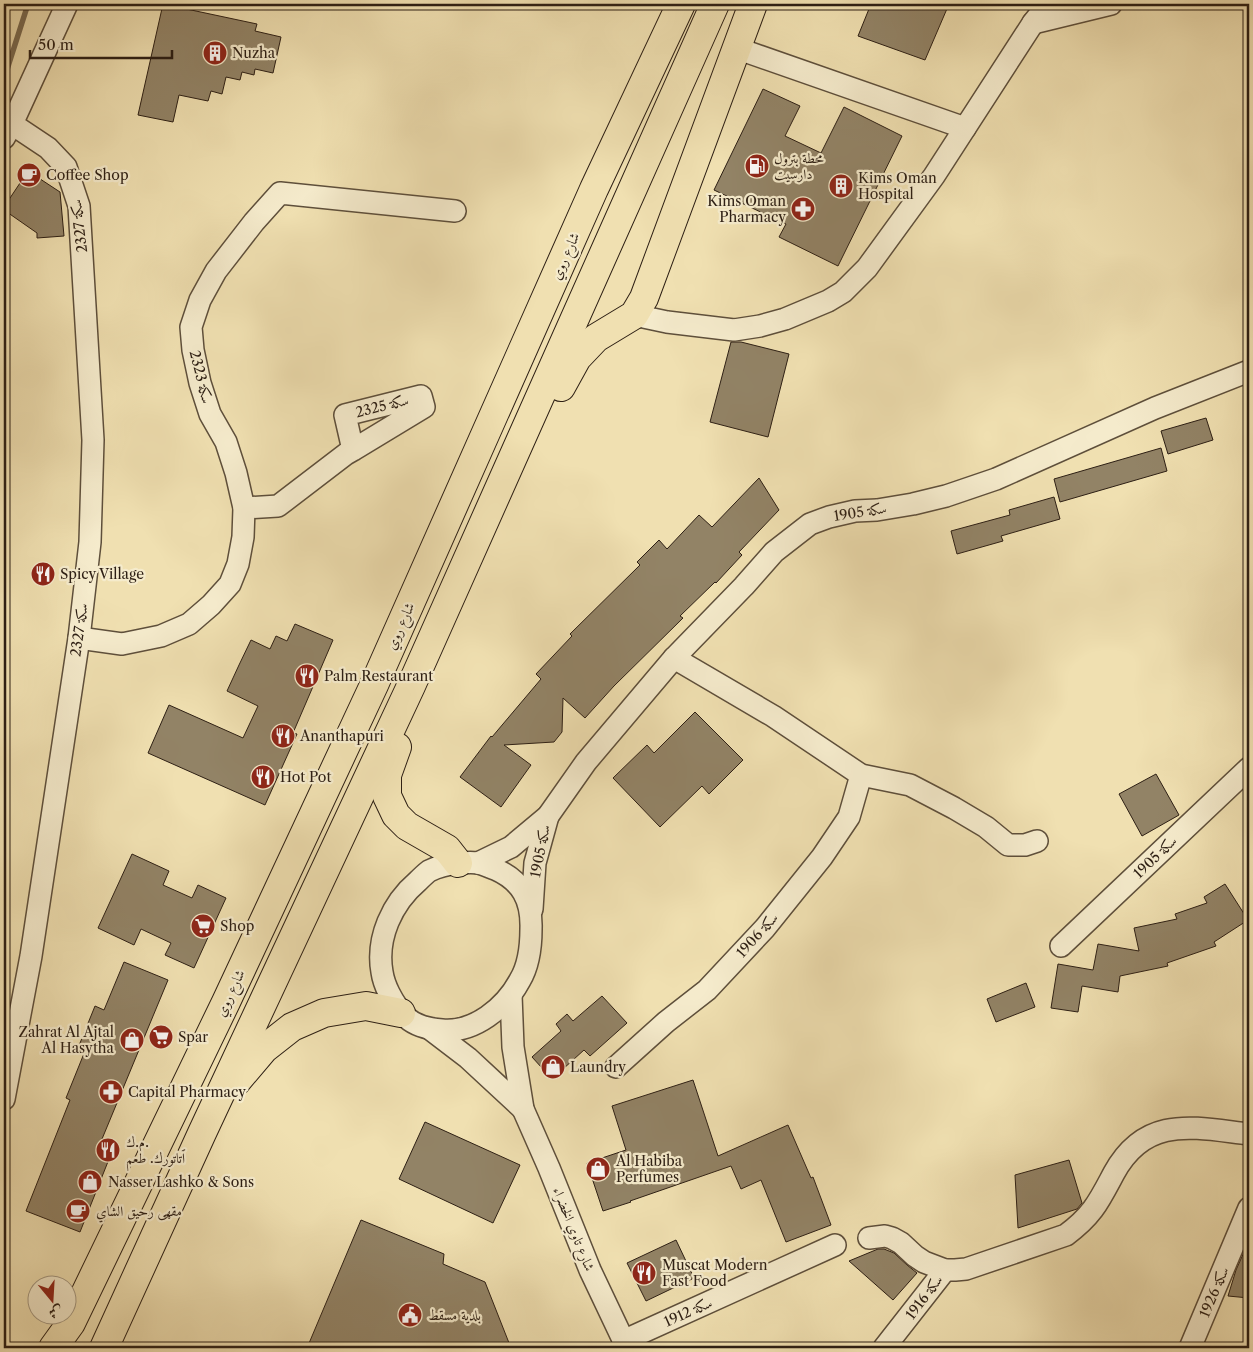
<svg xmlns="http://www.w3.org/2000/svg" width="1253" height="1352" font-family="'Libre Caslon Text',Amiri,serif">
<rect width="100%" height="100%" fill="#f0e0b1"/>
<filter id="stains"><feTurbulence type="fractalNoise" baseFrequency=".004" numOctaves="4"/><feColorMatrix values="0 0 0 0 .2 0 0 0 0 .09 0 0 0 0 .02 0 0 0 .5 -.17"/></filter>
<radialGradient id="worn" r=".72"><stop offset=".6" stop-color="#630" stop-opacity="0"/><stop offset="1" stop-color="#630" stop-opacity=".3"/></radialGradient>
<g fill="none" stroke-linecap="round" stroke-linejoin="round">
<polyline stroke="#7a6b52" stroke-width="5.5" points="4,79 28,4"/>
</g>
<g fill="#928366" stroke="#2d1f14">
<polygon points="163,4 257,24 255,31 281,37 273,73 255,69 254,75 242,72 240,80 226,77 222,94 211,91 208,101 179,95 173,122 138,115"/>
<polygon points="871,4 949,4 925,60 858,36"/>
<polygon points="763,89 800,106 785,136 821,153 844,107 902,136 838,266 779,237 786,224 714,190"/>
<polygon points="28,171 60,192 64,236 37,238 37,233 4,210 4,207"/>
<polygon points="731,342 741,342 789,354 768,437 710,422"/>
<polygon points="1206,418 1213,440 1168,454 1161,431"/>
<polygon points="1161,448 1167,471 1060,502 1054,479"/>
<polygon points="759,478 779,510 739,552 742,555 716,583 715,582 680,616 683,618 614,686 585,718 563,698 562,732 554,742 504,745 531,765 501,807 460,777 491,736 492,737 541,679 536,674 572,636 570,634 640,565 637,562 659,540 667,549 699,515 712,527"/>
<polygon points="1054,497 1060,519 1001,536 1003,541 957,554 951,531 1010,515 1009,510"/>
<polygon points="295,624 333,640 293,733 297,734 265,805 148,753 169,705 243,738 258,706 227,691 239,665 251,640 270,649 276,636 287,641"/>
<polygon points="695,712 743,760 709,794 702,786 660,827 613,778 647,745 654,753"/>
<polygon points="1156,774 1179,815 1142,836 1119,794"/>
<polygon points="132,854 169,871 163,885 192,898 198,885 226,898 194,968 165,955 171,943 141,929 134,945 98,928"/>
<polygon points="1225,884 1248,920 1214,942 1216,946 1167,963 1168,966 1120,976 1118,992 1082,986 1078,1012 1051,1008 1058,964 1093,970 1098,944 1139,951 1134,928 1177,919 1175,914 1207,903 1204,897"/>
<polygon points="124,962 168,980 102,1139 115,1144 80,1232 26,1211 70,1100 66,1098 85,1051 78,1048 95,1006 104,1010"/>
<polygon points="1026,983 1035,1007 996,1022 987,999"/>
<polygon points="602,996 627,1023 590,1056 584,1050 552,1079 532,1057 561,1031 556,1024 567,1014 573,1021"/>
<polygon points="693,1080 718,1156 788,1125 811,1178 813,1177 831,1225 786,1242 761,1180 741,1189 731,1166 630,1201 631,1202 603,1211 587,1163 626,1150 612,1106"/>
<polygon points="425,1122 520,1165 493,1223 399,1179"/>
<polygon points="1069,1160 1082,1203 1077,1209 1018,1228 1015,1175"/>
<polygon points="361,1220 444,1254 443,1264 485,1282 511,1348 307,1348"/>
<polygon points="676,1240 694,1278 646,1301 627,1263"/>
<polygon points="1249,1241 1249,1298 1228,1296 1236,1270"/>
<polygon points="878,1249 884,1249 894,1253 907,1265 917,1273 893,1300 849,1261"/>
</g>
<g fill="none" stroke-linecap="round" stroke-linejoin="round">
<defs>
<g id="minor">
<polyline points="1033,23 1111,4"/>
<polyline points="736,48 965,128"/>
<polyline points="4,138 12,124 67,4"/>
<polyline points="634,315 667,322 734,330 760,326 785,319 828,301 843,292 867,268 934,176 1033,23 1048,4"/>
<polyline points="244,508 278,506 346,454 353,450 424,407 421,396 345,415 353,450"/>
<polyline points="79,638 122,644 161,636 189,624 211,605 230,584 238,564 243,537 244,508 236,473 226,442 210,414 200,383 193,350 191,327 200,300 216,271 254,222 280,193 455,211"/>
<polyline points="674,658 773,716 861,775 910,785 954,808 986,827 1008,845 1025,845 1037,841"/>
<path d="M458,863c6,0 13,-1 19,0 6,1 12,4 18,6 27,12 37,31 36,60 0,17 -2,36 -11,51 -15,28 -46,53 -78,50 -13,-1 -26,-4 -35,-12 -8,-7 -13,-15 -18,-25 -3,-6 -6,-14 -7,-21 -6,-34 10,-69 36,-91 3,-3 7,-7 11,-10 10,-5 19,-7 29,-8z"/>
<polyline points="478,863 511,847 548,816 586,762 674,658 744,586 774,552 810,524 829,517 855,511 877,510 913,504 946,496 996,479 1155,408 1249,371"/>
<polyline points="532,909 535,863 548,816"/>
<polyline points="1061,946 1249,768"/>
<polyline points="511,995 513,1047 523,1109 549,1168 590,1270 627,1348"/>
<polyline points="430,1029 468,1058 523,1109"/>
<polyline points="616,1067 666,1022 707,990 765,928 822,857 849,817 861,775"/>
<polyline points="4,1099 31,956 79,638 90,542 93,440 79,206 66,167 48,148 12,124"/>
<path d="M869,1238l16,-2 7,2 9,5 14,13 9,6 21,8h10l11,-1 100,-34c27,-20 33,-34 48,-62 32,-59 81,-45 135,-39"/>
<polyline points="623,1341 835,1245"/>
<polyline points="884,1348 945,1270"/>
<polyline points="1190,1348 1249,1208"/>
</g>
<g id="major">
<polyline points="561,387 577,358 596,338 634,315 644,298 753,4"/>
<polyline points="397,747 387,775 387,796 396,815 407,826 447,849 458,863"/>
<polyline points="236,1082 264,1049 292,1027 324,1013 366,1006 401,1013"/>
<polyline points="53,1348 71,1323 226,1002 374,685 594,189 681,4"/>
<polyline points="104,1348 202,1133 411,686 715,4"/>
</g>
</defs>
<use href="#minor" stroke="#5e4f3b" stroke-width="24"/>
<use href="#major" stroke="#2d1f14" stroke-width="30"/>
<use href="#minor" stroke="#f5ebcc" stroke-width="21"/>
<use href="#major" stroke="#f0e0b1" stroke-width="28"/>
</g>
<defs>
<symbol id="building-disc" viewBox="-11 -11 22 22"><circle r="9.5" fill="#8f2418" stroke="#f5ebcc"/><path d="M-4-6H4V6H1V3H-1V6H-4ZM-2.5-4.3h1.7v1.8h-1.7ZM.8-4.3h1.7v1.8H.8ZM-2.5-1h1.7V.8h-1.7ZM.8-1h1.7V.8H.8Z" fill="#fff"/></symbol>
<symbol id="fuel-disc" viewBox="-11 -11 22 22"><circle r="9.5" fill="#8f2418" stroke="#f5ebcc"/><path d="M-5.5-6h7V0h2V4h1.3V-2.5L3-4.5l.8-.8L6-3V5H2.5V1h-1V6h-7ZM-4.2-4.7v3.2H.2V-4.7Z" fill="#fff"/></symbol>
<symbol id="cafe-disc" viewBox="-11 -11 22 22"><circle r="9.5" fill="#8f2418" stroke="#f5ebcc"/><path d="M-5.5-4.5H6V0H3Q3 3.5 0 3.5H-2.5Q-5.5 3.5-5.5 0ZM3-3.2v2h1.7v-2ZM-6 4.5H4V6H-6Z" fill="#fff"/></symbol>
<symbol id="pharmacy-disc" viewBox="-11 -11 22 22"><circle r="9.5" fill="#8f2418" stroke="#f5ebcc"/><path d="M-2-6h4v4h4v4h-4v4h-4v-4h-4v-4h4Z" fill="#fff"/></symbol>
<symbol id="restaurant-disc" viewBox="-11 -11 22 22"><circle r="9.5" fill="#8f2418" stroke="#f5ebcc"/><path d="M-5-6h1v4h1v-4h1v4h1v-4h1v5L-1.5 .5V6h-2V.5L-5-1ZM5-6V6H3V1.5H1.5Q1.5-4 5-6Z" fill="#fff"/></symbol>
<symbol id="supermarket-disc" viewBox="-11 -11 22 22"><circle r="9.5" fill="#8f2418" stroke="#f5ebcc"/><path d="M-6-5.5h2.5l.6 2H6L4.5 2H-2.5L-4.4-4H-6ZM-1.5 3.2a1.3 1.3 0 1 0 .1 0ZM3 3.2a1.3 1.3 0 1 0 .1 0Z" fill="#fff"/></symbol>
<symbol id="shop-disc" viewBox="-11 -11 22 22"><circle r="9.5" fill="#8f2418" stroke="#f5ebcc"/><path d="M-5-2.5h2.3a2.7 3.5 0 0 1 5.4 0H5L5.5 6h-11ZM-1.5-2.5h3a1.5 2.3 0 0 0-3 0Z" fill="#fff"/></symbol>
<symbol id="civic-disc" viewBox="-11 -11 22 22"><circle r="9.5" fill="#8f2418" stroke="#f5ebcc"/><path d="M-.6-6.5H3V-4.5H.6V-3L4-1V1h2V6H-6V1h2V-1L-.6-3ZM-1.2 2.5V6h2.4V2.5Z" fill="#fff"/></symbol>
</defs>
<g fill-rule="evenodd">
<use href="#building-disc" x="201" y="39" width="28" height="28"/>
<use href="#fuel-disc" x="743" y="152" width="28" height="28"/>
<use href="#cafe-disc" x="15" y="161" width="28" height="28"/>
<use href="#building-disc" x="827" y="172" width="28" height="28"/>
<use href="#pharmacy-disc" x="789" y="195" width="28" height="28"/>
<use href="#restaurant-disc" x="29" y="560" width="28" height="28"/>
<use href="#restaurant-disc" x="293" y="662" width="28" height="28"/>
<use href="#restaurant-disc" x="269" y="722" width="28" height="28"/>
<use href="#restaurant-disc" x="249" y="763" width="28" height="28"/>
<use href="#supermarket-disc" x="189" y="912" width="28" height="28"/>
<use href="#supermarket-disc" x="147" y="1023" width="28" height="28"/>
<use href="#shop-disc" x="118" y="1026" width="28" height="28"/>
<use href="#shop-disc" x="539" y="1053" width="28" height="28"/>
<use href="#pharmacy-disc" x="97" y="1078" width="28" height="28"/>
<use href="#restaurant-disc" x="94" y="1136" width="28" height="28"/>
<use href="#shop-disc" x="584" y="1155" width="28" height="28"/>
<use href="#shop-disc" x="76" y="1168" width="28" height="28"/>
<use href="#cafe-disc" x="64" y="1197" width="28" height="28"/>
<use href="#restaurant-disc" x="630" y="1259" width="28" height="28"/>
<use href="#civic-disc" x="396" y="1301" width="28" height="28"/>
</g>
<g text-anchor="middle" stroke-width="4.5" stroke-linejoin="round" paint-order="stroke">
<g font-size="14" fill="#2d1f14" stroke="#f5ebcc" text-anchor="start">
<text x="232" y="58">Nuzha</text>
<text x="774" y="163">محطة بترول<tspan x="774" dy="16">دارسيت</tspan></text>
<text x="46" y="180">Coffee Shop</text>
<text x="858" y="183">Kims Oman<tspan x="858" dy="16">Hospital</tspan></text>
<text x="786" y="206" text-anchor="end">Kims Oman<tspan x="786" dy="16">Pharmacy</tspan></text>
<text x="60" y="579">Spicy Village</text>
<text x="324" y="681">Palm Restaurant</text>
<text x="300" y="741">Ananthapuri</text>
<text x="280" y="782">Hot Pot</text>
<text x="220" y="931">Shop</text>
<text x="114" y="1037" text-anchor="end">Zahrat Al Ajtal<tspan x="114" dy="16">Al Hasytha</tspan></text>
<text x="178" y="1042">Spar</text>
<text x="570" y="1072">Laundry</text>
<text x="128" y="1097">Capital Pharmacy</text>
<text x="126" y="1147">م.ك.<tspan x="126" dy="16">ٱتاتورك. طعم</tspan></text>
<text x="616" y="1166">Al Habiba<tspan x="616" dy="16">Perfumes</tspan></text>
<text x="108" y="1187">Nasser Lashko &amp; Sons</text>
<text x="96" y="1216">مقهى رحيق الشاي</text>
<text x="662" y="1270">Muscat Modern<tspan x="662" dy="16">Fast Food</tspan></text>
<text x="428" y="1320">بلدية مسقط</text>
</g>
<g font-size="14" fill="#2d1f14" stroke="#f5ebcc">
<text transform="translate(79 226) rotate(-97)" y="5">سكة 2327</text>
<text transform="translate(565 256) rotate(-66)" y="5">شارع روي</text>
<text transform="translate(201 377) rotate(76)" y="5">سكة 2323</text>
<text transform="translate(382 406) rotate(-14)" y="5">سكة 2325</text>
<text transform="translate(860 512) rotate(-9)" y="5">سكة 1905</text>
<text transform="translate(400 626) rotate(-66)" y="5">شارع روي</text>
<text transform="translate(79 630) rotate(-82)" y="5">سكة 2327</text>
<text transform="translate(540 851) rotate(-79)" y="5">سكة 1905</text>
<text transform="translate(1155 857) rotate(-44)" y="5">سكة 1905</text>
<text transform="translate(757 935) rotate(-48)" y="5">سكة 1906</text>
<text transform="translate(230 993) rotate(-65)" y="5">شارع روي</text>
<text transform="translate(574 1229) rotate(68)" y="5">شارع تاوي الخضراء</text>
<text transform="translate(1214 1292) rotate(-67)" y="5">سكة 1926</text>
<text transform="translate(924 1297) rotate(-53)" y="5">سكة 1916</text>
<text transform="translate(688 1312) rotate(-24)" y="5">سكة 1912</text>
</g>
</g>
<rect width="1253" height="1352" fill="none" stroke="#f0e0b1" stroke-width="20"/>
<rect x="5" y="5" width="1243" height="1342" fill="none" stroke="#2d1f14" stroke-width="2.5"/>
<rect x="10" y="10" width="1233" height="1332" fill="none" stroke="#2d1f14"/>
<g transform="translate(52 1300) rotate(162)"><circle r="24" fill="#f5ebcc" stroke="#a59982"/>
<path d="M0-4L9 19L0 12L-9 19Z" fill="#8f2418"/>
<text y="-8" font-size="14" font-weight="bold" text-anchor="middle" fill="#2d1f14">ش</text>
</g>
<path d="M30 50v8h142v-8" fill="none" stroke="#2d1f14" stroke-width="2.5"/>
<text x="38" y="50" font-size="15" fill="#2d1f14" stroke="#f5ebcc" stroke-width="4" paint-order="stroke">50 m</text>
<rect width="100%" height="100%" filter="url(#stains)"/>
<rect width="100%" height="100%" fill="url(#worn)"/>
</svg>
